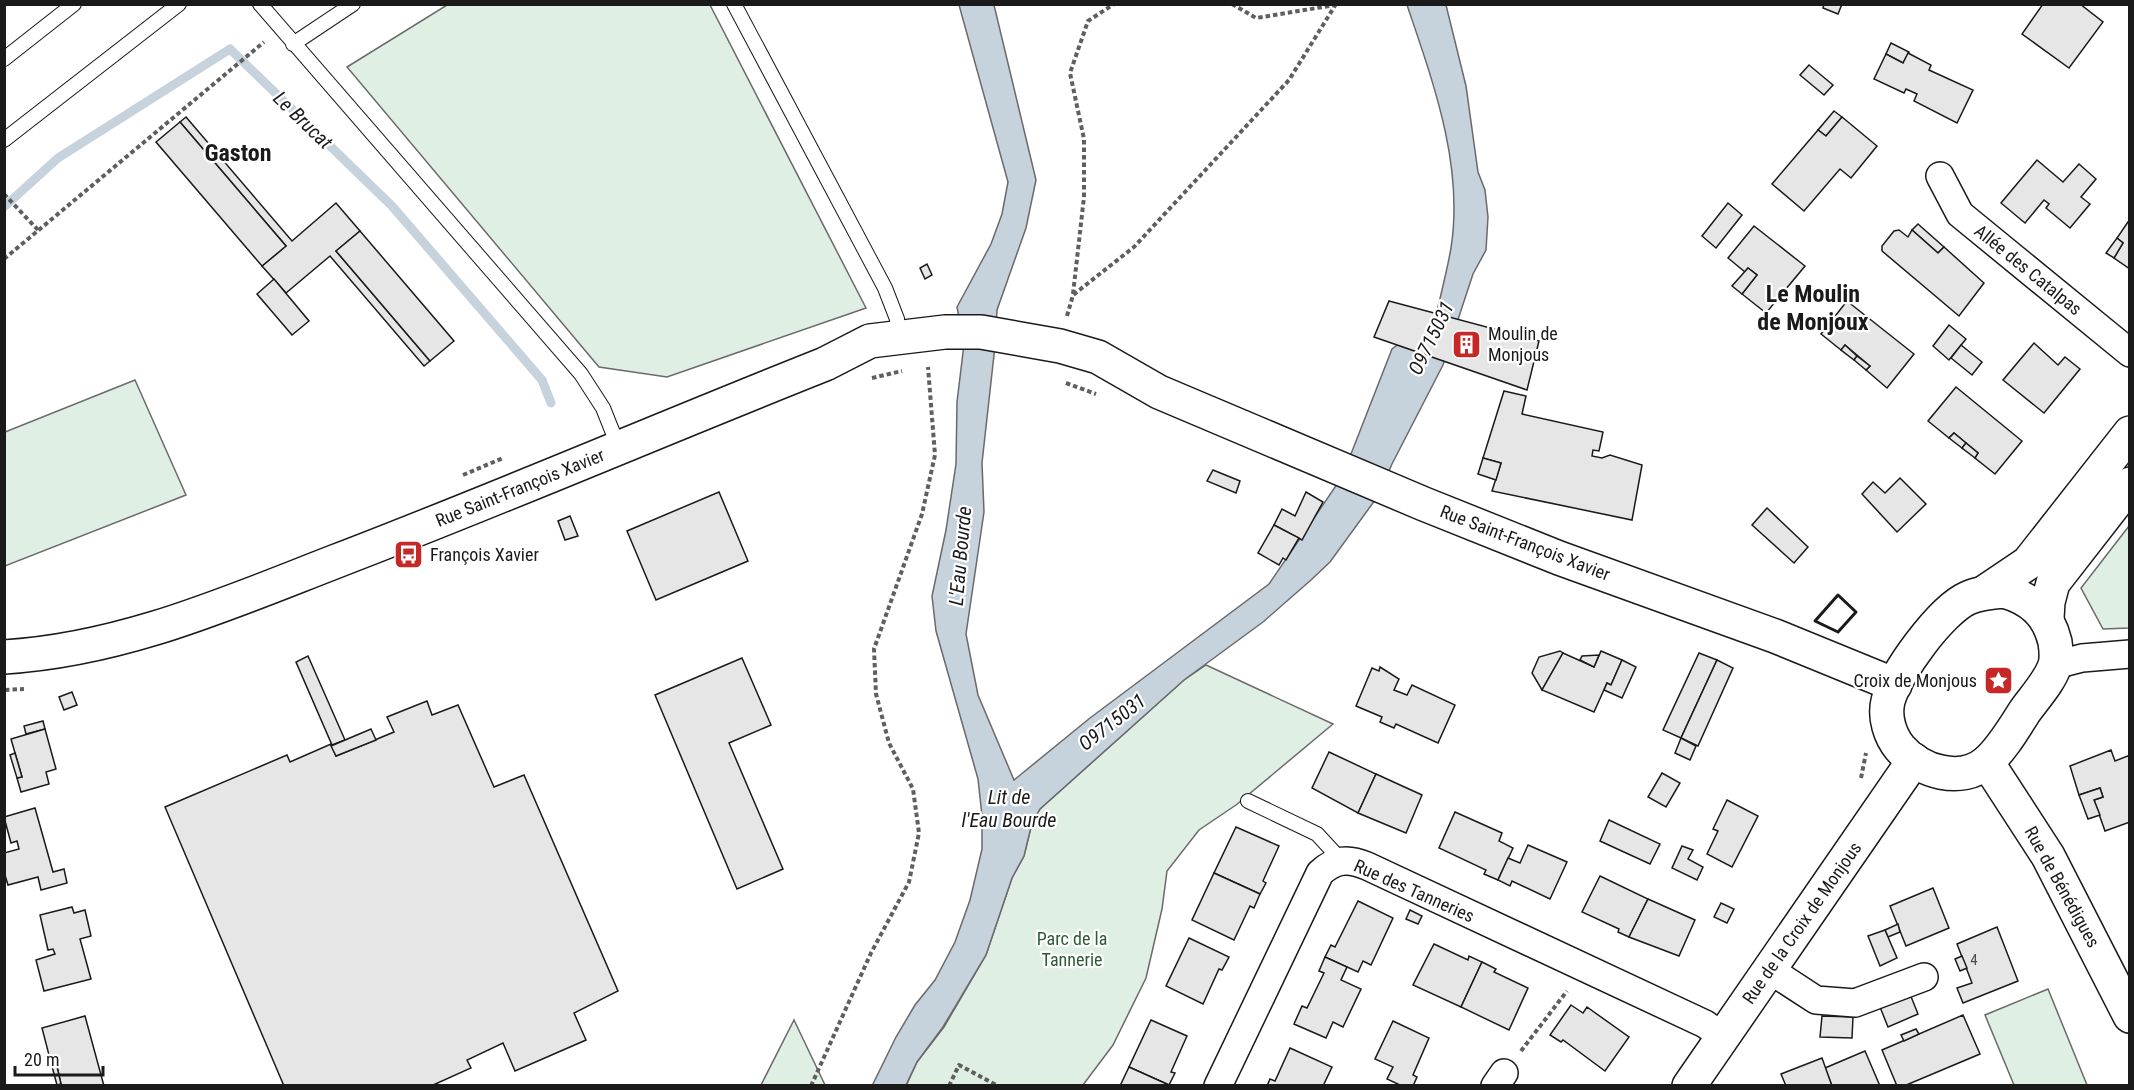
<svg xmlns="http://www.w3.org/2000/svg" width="2134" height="1090" font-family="'Roboto Condensed',sans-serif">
<rect width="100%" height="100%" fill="#fff"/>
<g fill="#e0efe3" stroke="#6a6a6a" stroke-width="1.5">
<polygon points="447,5 710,5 866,308 667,377 599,367 347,67"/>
<polygon points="135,380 186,495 5,566 5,432"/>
<polygon points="2129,526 2129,628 2103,629 2081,588"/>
<polygon points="1206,665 1333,724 1236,805 1199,830 1167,871 1162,909 1146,978 1113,1045 1083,1085 906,1086 917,1062 944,1027 986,955 1012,878 1024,856 1032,823 1040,809 1184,680"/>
<polygon points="2048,989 2087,1085 2014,1085 1985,1015"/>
<polygon points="794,1020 825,1085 761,1085"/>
</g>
<path fill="#c6d2dc" stroke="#6a6a6a" stroke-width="1.5" d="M959,5h35l42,175 -10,48 -29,82 -2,36 -13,117 2,49 -18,122 12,61 36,85 76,-62 179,-134 73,-107 50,-128 44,-33c5,-23 11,-45 15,-68 13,-83 -18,-166 -44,-243h39l20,81 12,86 7,18 3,27 -2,33 -13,24 -30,91 -51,99 -14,32 -48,66 -19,18 -48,42 -79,58 -144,129 -8,14 -8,33 -12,22 -26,77 -43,72 -26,35 -11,23 -34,1 24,-49 19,-32 20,-25 20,-38 15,-42 12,-51v-33l-4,-37 -42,-148 -4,-35 14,-66 10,-66 1,-62 7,-58 -7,-37 34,-63 11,-30 6,-32z"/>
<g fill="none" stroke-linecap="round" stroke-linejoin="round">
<polyline stroke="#c6d2dc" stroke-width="9" points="4,207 58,158 230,49 392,206 542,380 551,403"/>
</g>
<g fill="#e6e6e6" stroke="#1a1a1a" stroke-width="1.5">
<polygon points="1824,4 1842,4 1838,14 1823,8"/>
<polygon points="2043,4 2080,4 2103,22 2069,68 2022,34"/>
<polygon points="1891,43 1909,52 1903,63 1886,54"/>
<polygon points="1908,53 1931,65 1929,70 1973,90 1957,123 1914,101 1917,94 1906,89 1904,93 1874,79 1886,54 1903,63"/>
<polygon points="1809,65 1833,85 1824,95 1800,75"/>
<polygon points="1834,111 1842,117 1826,136 1818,130"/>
<polygon points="186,117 292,241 336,203 360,231 336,251 430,361 424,366 330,256 286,293 262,266 286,246 180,122"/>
<polygon points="1842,117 1877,146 1851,178 1840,169 1804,211 1772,184 1818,130 1826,136"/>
<polygon points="180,122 286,246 262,266 156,142"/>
<polygon points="2037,160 2063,182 2079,164 2096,179 2081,197 2090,204 2070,228 2046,208 2049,204 2044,200 2025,223 2001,203"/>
<polygon points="1728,203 1742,215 1716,248 1702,236"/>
<polygon points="2130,219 2130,269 2114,258 2123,243 2117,238"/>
<polygon points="1918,224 1944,247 1938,253 1912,230"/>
<polygon points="1754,226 1805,266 1766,313 1742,294 1757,275 1748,268 1745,272 1728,258"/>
<polygon points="1899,230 1908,237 1912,230 1938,253 1944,247 1984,283 1959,316 1882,251 1882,246 1894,231"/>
<polygon points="360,231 454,341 430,361 336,251"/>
<polygon points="2117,238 2123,243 2114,258 2106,253"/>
<polygon points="927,264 932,275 925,279 920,268"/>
<polygon points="1748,268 1757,275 1742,294 1732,286"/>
<polygon points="274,279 309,321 292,335 257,294"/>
<polygon points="1389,301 1539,341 1527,390 1374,337"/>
<polygon points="1847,301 1914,354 1887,388 1866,370 1870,366 1845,345 1841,350 1821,334"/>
<polygon points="1949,325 1966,339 1949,360 1933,346"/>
<polygon points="2034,343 2058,365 2065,357 2080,369 2044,413 2003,380"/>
<polygon points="1845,345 1857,356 1854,360 1841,350"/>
<polygon points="1961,345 1982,362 1972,375 1951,358"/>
<polygon points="1857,356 1870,366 1866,370 1854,360"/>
<polygon points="1956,387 2022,441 1995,474 1975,458 1978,453 1954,433 1949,438 1928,421"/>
<polygon points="1504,391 1526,396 1522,414 1603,432 1599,451 1593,450 1592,456 1602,458 1610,455 1642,465 1632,520 1492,491 1501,463 1483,458"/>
<polygon points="1954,433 1966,443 1962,448 1949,438"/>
<polygon points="1966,443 1978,453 1975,458 1962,448"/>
<polygon points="1483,458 1501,463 1496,480 1478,474"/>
<polygon points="1213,470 1240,481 1236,493 1207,481"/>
<polygon points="1900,478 1926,504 1897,532 1862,494 1873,482 1885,493"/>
<polygon points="719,492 748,561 656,600 627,531"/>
<polygon points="1306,492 1323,502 1302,540 1274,525 1282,509 1295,516"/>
<polygon points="1767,508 1808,547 1794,563 1752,525"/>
<polygon points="570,516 578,536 565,540 558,521"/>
<polygon points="1274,525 1299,538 1286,560 1283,558 1279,565 1258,553"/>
<polygon points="1560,651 1563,653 1542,690 1532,673 1539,657"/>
<polygon points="1601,651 1622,660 1611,685 1607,683 1594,712 1542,690 1563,653 1594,667"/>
<polygon points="1699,653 1717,660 1681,738 1663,730"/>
<polygon points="1599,655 1594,667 1580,660 1582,656"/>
<polygon points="308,656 345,740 332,745 296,662"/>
<polygon points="742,658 771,725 729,743 783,869 737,889 655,695"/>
<polygon points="1622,660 1636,667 1622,698 1604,690 1607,683 1611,685"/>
<polygon points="1717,660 1733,668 1698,746 1681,738"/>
<polygon points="1380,667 1399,679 1394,690 1407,695 1412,685 1455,705 1438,743 1396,724 1394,728 1380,722 1382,717 1356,706 1372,668 1379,671"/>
<polygon points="72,692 77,705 64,710 59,697"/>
<polygon points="427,701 432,715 458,705 494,787 524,775 618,991 574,1013 586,1040 515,1071 503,1043 467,1060 471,1068 431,1086 284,1086 165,807 287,755 290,762 331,744 336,756 394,732 387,717"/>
<polygon points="43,721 45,729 26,734 24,726"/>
<polygon points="45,729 56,769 46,772 49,784 21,792 17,778 22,777 11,739"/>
<polygon points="371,729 376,740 336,756 331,746"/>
<polygon points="1681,738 1696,746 1690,760 1675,753"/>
<polygon points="2111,750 2115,761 2130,755 2130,822 2105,831 2094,800 2103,797 2100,788 2079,795 2070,766"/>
<polygon points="1329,752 1376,774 1358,813 1312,788"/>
<polygon points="15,753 22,777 17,778 10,755"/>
<polygon points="1662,773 1680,783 1666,807 1648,797"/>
<polygon points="1376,774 1422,795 1406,833 1358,813"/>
<polygon points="2100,788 2103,797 2094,800 2100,815 2088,819 2079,795"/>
<polygon points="1727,800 1758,816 1732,867 1707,854 1718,831 1713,829"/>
<polygon points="35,808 53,872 64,869 67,883 41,890 38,877 8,885 4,872 4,853 19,849 17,841 11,843 4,817"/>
<polygon points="1455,812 1502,833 1499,841 1513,848 1498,880 1484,874 1486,870 1439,848"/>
<polygon points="1609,820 1660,844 1650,864 1600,841"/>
<polygon points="1236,827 1279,846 1263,881 1266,883 1260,894 1214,873"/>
<polygon points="1528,845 1567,862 1550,899 1512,881 1510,886 1498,880 1508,858 1520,863"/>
<polygon points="1682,846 1693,850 1688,859 1703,867 1697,880 1672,868"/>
<polygon points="1214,873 1260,894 1254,908 1250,906 1234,940 1192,920"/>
<polygon points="1600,876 1648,899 1629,937 1618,932 1619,929 1582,912"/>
<polygon points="1933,888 1949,928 1906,946 1890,906"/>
<polygon points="1648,899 1695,920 1679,956 1629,937"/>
<polygon points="1358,901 1393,918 1371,965 1363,961 1358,972 1325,957 1331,945 1335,947"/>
<polygon points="1721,903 1734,909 1727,923 1714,917"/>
<polygon points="72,907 74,913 85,910 91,936 80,939 91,979 44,991 36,960 55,954 53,949 48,950 40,915"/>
<polygon points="1410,910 1422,916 1418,924 1406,919"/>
<polygon points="1898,924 1900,932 1888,937 1885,930"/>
<polygon points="1997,927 2018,981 1963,1003 1957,988 1972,983 1957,944"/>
<polygon points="1885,930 1897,958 1880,966 1868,936"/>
<polygon points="1189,938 1229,957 1222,970 1219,969 1203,1004 1166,986"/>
<polygon points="1434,944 1468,960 1469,956 1482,962 1461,1007 1413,985"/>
<polygon points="1962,956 1967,968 1960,971 1955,959"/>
<polygon points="1325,957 1347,967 1341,980 1361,989 1343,1027 1333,1022 1326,1038 1294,1024 1302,1006 1307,1008 1324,973 1319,971"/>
<polygon points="1482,962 1496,969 1494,972 1528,988 1509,1030 1461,1007"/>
<polygon points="1910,994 1918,1014 1888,1027 1880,1007"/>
<polygon points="1571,1005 1583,1013 1587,1007 1629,1037 1605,1071 1563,1040 1561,1042 1550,1035"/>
<polygon points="1963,1015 1980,1054 1904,1086 1897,1086 1882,1050"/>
<polygon points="85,1016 104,1086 57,1086 61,1084 55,1058 50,1059 42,1028"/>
<polygon points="1822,1016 1853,1017 1852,1038 1820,1037"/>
<polygon points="1151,1020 1187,1036 1171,1072 1175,1073 1169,1085 1129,1067"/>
<polygon points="1393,1021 1429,1038 1413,1075 1417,1077 1413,1086 1402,1086 1387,1079 1393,1067 1375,1059"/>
<polygon points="1916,1029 1919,1034 1904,1041 1901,1035"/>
<polygon points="1290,1048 1332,1067 1323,1086 1267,1086 1270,1079 1275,1081"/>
<polygon points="1865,1051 1880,1086 1832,1086 1825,1068"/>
<polygon points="55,1058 61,1084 57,1085 50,1059"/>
<polygon points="1822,1058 1832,1086 1786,1086 1781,1074"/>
<polygon points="1129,1067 1169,1085 1120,1086"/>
</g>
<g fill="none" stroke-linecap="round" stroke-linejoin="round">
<defs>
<g id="service">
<polyline points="260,4 581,374 603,408 619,448"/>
<polyline points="734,4 885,288 897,319 898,336"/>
<polyline points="293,44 353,4"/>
<polyline points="4,59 74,4"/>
<polyline points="4,140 179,4"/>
<polyline points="1248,801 1317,834 1341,860"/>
</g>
<g id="minor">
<polyline points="1940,176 1960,214 2130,353"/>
<polyline points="2055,665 2082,658 2130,654"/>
<polyline points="1770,970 1816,1000 1855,1003 1924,977"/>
<path d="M1218,1086l102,-213c15,-14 28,-15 47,-7l338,158 17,12"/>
<polyline points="1495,1086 1504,1073"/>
</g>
<g id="tertiary">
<path d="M4,657c117,-7 222,-53 330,-95 165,-63 327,-133 491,-198l45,-23 75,-9h36l79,14 38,11 61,35 265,112 135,54 216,78 120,49"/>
<polyline points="1987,762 2048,856 2130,1016"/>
</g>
<g id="secondary">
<path d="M2004,591c27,8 44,22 51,51 1,7 2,16 0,23 -5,16 -20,32 -30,46 -11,17 -23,38 -38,51 -26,22 -66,10 -87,-14 -10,-12 -16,-31 -12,-47 7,-28 53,-91 80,-103 11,-5 23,-6 36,-7z"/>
<polyline points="1985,592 2028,563 2130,433"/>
<polyline points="2047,618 2048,602 2053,583 2130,484"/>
<polyline points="1689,1086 1914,760"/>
</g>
</defs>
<use href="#service" stroke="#1a1a1a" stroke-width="16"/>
<use href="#minor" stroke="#1a1a1a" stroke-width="30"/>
<use href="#tertiary" stroke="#1a1a1a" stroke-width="36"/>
<use href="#secondary" stroke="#1a1a1a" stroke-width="36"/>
<g stroke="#5f5f5f" stroke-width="4" stroke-dasharray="4.5 3" stroke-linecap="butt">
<polyline points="1232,4 1256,18 1335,5"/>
<polyline points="4,194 38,230"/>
<polyline points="4,259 264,42"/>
<polyline points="1073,294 1084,197 1084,139 1070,73 1088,21 1114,4"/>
<polyline points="1067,316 1073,295 1134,247 1289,80 1336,4"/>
<polyline points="872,378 902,371"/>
<polyline points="1066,383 1096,394"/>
<polyline points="463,475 503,458"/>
<polyline points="5,690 24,689"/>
<polyline points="1861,778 1866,753"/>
<polyline points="1521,1051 1567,991"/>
<polyline points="811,1086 871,953 909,882 919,833 913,789 889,743 876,694 874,649 922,514 935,455 928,367"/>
<polyline points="949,1086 959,1065 998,1086"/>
</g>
<use href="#service" stroke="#fff" stroke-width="14"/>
<use href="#minor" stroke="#fff" stroke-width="27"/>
<use href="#tertiary" stroke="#fff" stroke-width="33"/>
<use href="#secondary" stroke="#fff" stroke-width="33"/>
<polygon stroke="#1a1a1a" stroke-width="3" points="1838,595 1856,612 1838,632 1815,621"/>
</g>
<defs>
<symbol id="building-square" viewBox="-11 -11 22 22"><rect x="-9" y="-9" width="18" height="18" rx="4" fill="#c62828" stroke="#fff"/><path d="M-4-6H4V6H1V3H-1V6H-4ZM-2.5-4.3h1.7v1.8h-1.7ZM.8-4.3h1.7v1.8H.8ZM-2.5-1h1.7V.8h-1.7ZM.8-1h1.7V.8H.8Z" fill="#fff"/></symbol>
<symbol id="bus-square" viewBox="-11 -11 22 22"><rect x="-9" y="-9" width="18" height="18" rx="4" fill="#c62828" stroke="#fff"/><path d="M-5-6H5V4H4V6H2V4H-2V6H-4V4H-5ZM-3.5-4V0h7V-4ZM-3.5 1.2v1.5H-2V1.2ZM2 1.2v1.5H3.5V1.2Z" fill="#fff"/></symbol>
<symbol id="sight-square" viewBox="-11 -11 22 22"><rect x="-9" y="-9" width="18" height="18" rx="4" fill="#c62828" stroke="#fff"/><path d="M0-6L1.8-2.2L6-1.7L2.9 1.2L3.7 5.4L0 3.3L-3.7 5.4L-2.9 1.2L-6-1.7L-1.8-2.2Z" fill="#fff"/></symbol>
</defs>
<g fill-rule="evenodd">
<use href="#building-square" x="1450" y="328" width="33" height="33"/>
<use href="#bus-square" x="392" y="538" width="33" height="33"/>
<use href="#sight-square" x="1982" y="664" width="33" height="33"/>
</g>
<g text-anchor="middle" stroke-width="4.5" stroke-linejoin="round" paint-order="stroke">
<g font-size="15" fill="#4d4d4d">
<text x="1974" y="965">4</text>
</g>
<g font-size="18" fill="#1a1a1a" stroke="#fff">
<text transform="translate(2028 270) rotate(39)" y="6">Allée des Catalpas</text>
<text transform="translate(520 488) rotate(-22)" y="6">Rue Saint-François Xavier</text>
<text transform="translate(1525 543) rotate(21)" y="6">Rue Saint-François Xavier</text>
<text transform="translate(2062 887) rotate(61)" y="6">Rue de Bénédigues</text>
<text transform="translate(1414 891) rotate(24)" y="6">Rue des Tanneries</text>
<text transform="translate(1802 923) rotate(-55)" y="6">Rue de la Croix de Monjous</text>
</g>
<g font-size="18" fill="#1a1a1a" stroke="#fff" text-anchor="start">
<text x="1488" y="340">Moulin de<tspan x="1488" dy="21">Monjous</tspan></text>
<text x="430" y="561">François Xavier</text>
<text x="1977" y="687" text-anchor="end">Croix de Monjous</text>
</g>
<g font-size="18" fill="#2b5a34" stroke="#fff">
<text x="1072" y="945">Parc de la<tspan x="1072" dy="21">Tannerie</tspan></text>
</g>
<g font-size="20" font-style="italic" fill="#1a1a1a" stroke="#fff">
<text transform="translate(303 120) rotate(44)" y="7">Le Brucat</text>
<text transform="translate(1431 338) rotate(-64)" y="7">O9715031</text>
<text transform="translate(960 556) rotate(-85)" y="7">L'Eau Bourde</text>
<text transform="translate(1112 722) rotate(-38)" y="7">O9715031</text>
<text x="1009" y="804">Lit de<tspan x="1009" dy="23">l'Eau Bourde</tspan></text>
</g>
<g font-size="24" font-weight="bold" fill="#1a1a1a" stroke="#fff">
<text x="238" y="161">Gaston</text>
<text x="1813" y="302">Le Moulin<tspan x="1813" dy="28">de Monjoux</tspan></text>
</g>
</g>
<rect width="2134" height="1090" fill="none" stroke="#1a1a1a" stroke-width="12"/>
<path d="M15 1066v9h88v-9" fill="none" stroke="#1a1a1a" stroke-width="3"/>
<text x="24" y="1066" font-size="18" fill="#1a1a1a" stroke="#ffffff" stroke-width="4.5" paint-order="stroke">20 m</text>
</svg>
